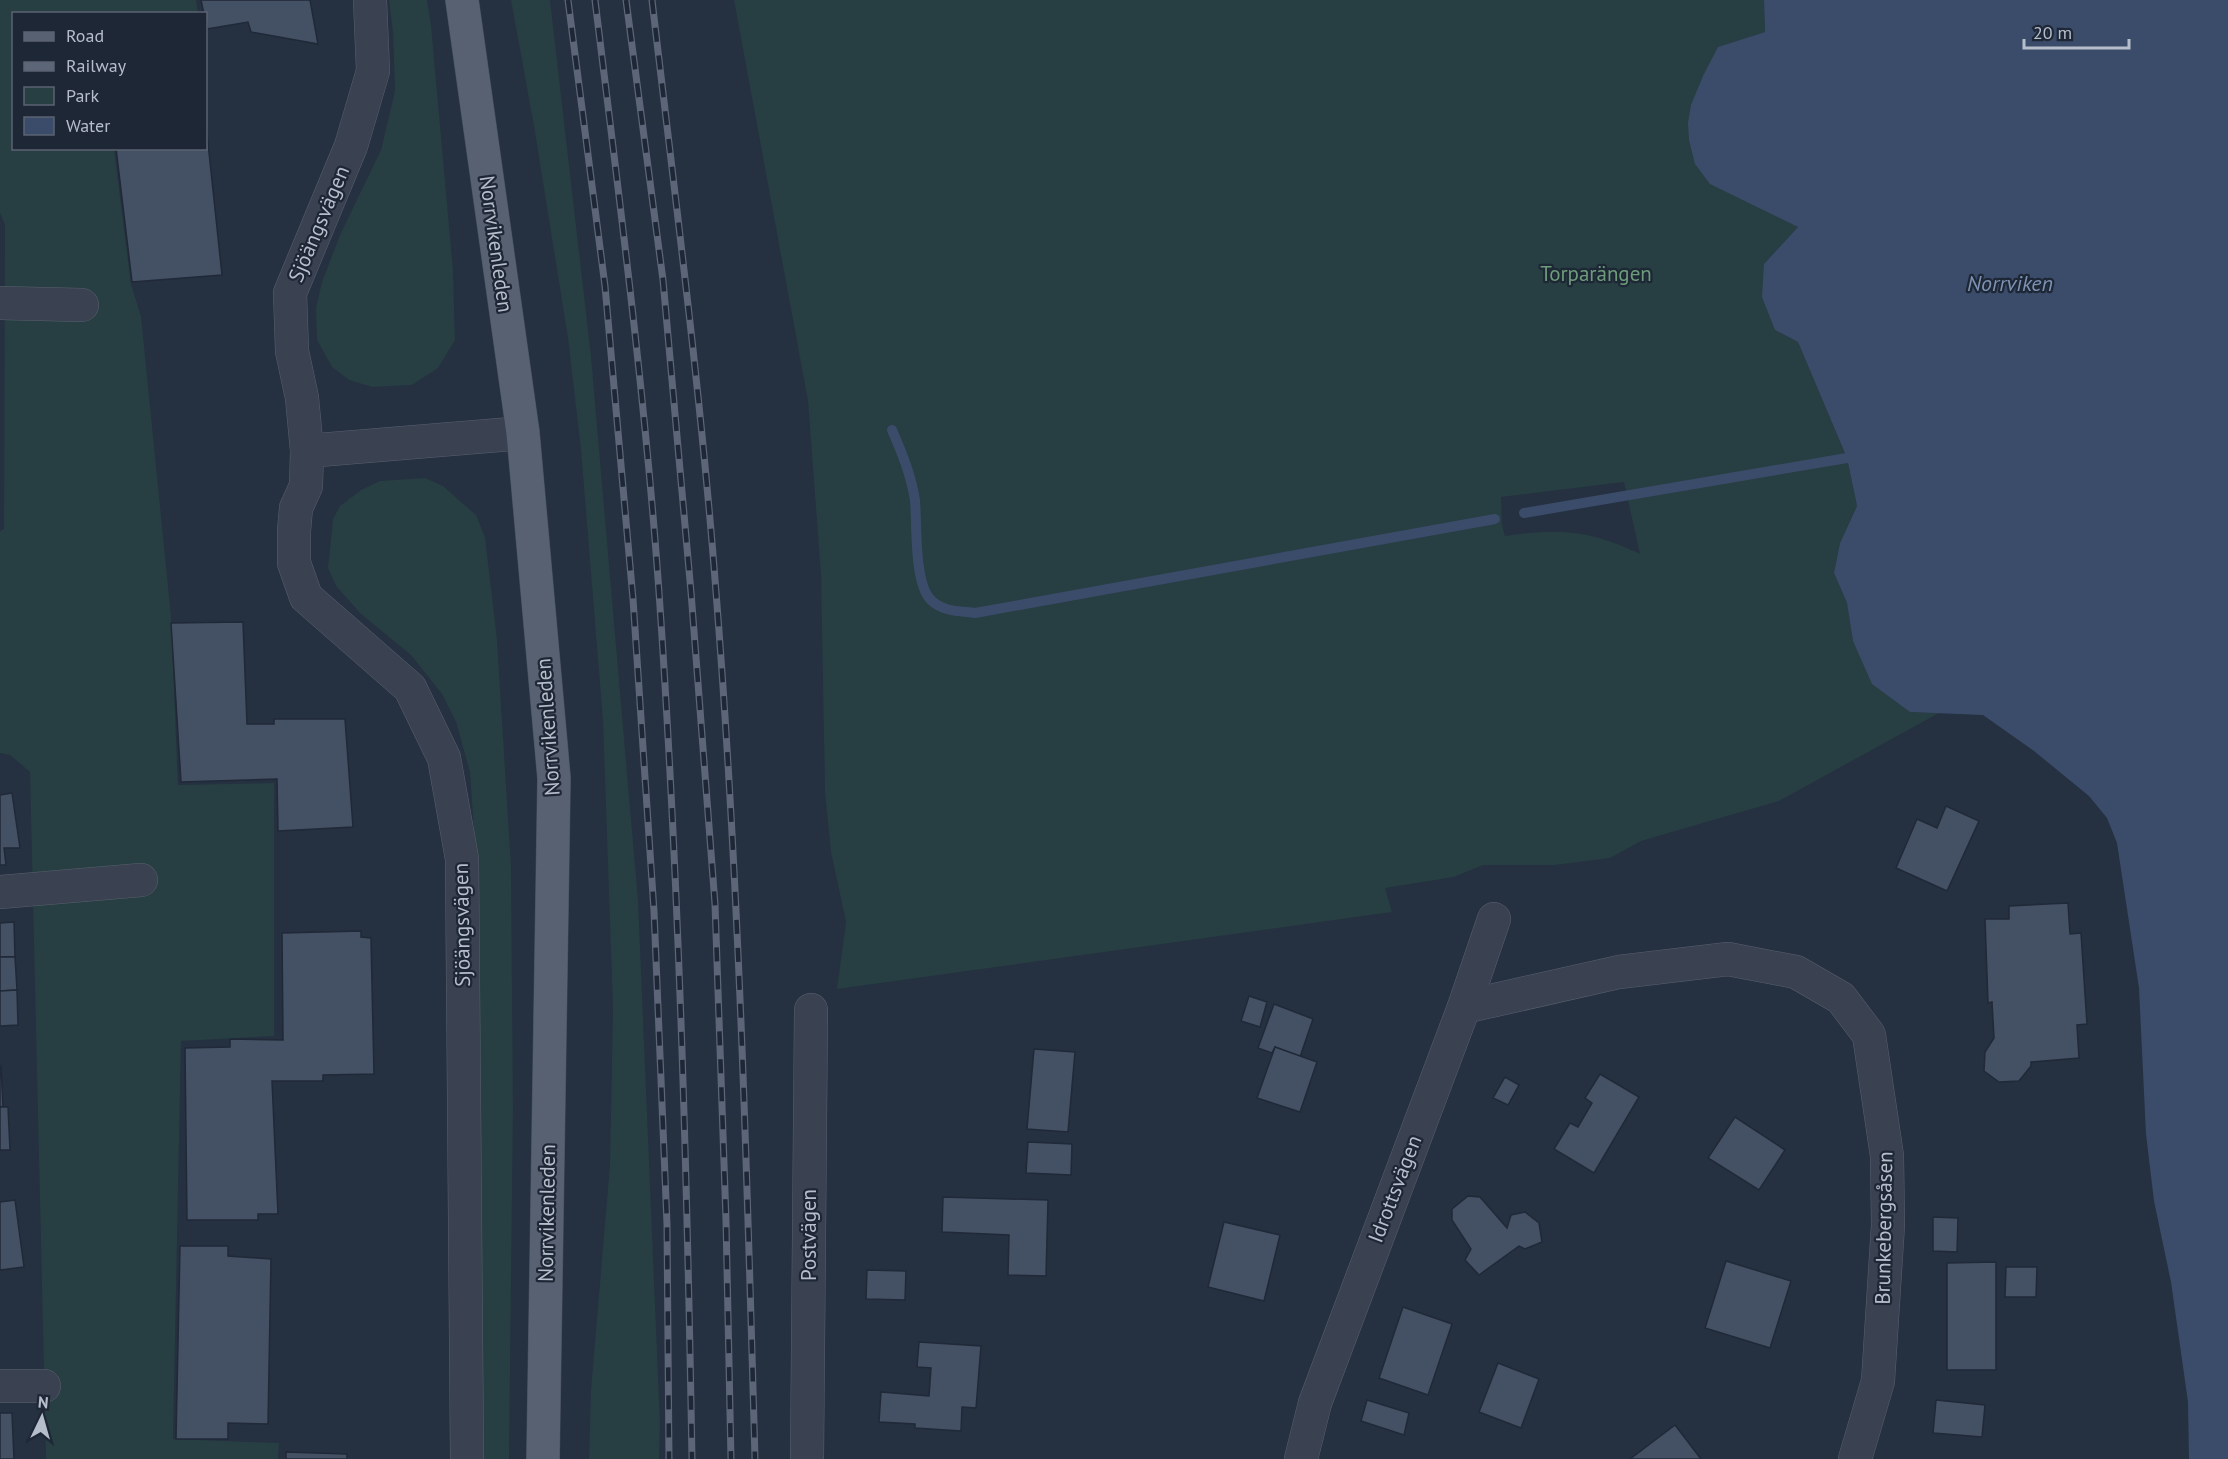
<svg xmlns="http://www.w3.org/2000/svg" width="2228" height="1459" font-family="'PT Sans',sans-serif">
<rect width="100%" height="100%" fill="#253041"/>
<g fill="#273e42" fill-rule="evenodd">
<polygon points="0,0 196,0 198,13 14,14 14,148 114,149 131,284 141,316 171,616 178,785 274,783 274,1036 181,1041 173,1439 279,1443 278,1459 46,1459 30,772 10,755 0,753 0,531 4,529 5,225 0,213"/>
<polygon points="389,0 427,0 431,25 453,270 455,340 438,368 412,385 372,387 349,380 332,367 317,340 316,308 322,282 340,235 381,150 395,91 393,32"/>
<polygon points="511,0 550,0 591,356 638,900 660,1423 659,1459 589,1459 591,1390 610,1164 613,1008 603,721 581,450 568,338 534,126"/>
<path d="M734,0h1030l1,32 -46,15 39,160 40,20 -34,37 11,66 23,12 49,116 10,48 -17,37 -6,30 13,30 6,38 57,71 29,1 -160,88 -138,40 -31,17 -56,7h-71l-29,12 -69,11 7,24 -555,77 9,-67 -15,-70 -6,-59 -4,-218 -13,-174zM1624,482l16,72c-49,-24 -82,-26 -135,-18l-3,-11 -1,-28z"/>
<polygon points="425,478 443,486 476,515 485,537 497,639 511,866 513,1107 509,1459 476,1459 479,909 470,772 456,722 442,694 411,655 361,614 336,586 328,568 333,519 340,506 361,490 380,481"/>
</g>
<polygon fill="#3b4c6a" points="1764,0 2228,0 2228,1459 2189,1459 2188,1402 2171,1282 2154,1201 2146,1134 2139,988 2117,843 2107,818 2089,796 2034,751 1983,715 1910,712 1872,684 1853,641 1847,603 1834,573 1840,543 1857,506 1847,458 1798,342 1775,330 1762,297 1764,264 1798,227 1710,184 1695,164 1689,140 1688,123 1691,105 1703,76 1718,47 1765,32"/>
<g fill="none" stroke-linecap="round" stroke-linejoin="round">
<g stroke="#3b4c6a" stroke-width="10">
<path d="M892,430c10,23 19,45 23,70 2,24 -1,84 16,100 12,12 28,11 44,13l520,-94"/>
<polyline points="1524,513 1847,458"/>
</g>
</g>
<g fill="#445063" stroke="#202938" stroke-width="1.5">
<polygon points="201,0 310,0 318,44 251,32 248,22 207,29 206,14 204,14"/>
<polygon points="206,124 222,275 132,282 116,148 206,148"/>
<polygon points="243,622 247,724 274,724 274,719 345,719 353,827 278,831 277,779 181,782 171,623"/>
<polygon points="12,793 20,848 4,848 6,865 0,865 0,795"/>
<polygon points="1946,806 1979,821 1947,891 1896,868 1917,819 1937,828"/>
<polygon points="2068,903 2070,934 2081,933 2087,1024 2077,1025 2079,1058 2031,1062 2031,1066 2019,1081 1999,1082 1984,1071 1985,1052 1994,1038 1992,1002 1988,1003 1985,919 2009,919 2009,906"/>
<polygon points="14,922 15,957 0,957 0,923"/>
<polygon points="361,931 361,937 371,938 374,1074 323,1075 323,1081 272,1081 278,1214 258,1214 258,1220 187,1220 185,1048 230,1047 230,1039 283,1040 282,933"/>
<polygon points="0,957 15,957 17,990 0,991"/>
<polygon points="17,990 18,1025 0,1026 0,991"/>
<polygon points="1249,996 1267,1002 1260,1027 1241,1021"/>
<polygon points="1274,1004 1313,1019 1300,1057 1275,1047 1272,1053 1258,1048"/>
<polygon points="1275,1047 1317,1062 1300,1112 1257,1098"/>
<polygon points="1034,1049 1075,1052 1068,1132 1027,1129"/>
<polygon points="1,1066 3,1107 0,1107 0,1067"/>
<polygon points="1600,1074 1639,1097 1594,1173 1554,1149 1570,1123 1578,1127 1592,1103 1585,1098"/>
<polygon points="1505,1077 1519,1085 1508,1105 1493,1098"/>
<polygon points="0,1107 8,1107 10,1150 0,1150"/>
<polygon points="1735,1117 1785,1150 1759,1190 1708,1158"/>
<polygon points="1028,1142 1072,1144 1071,1175 1026,1173"/>
<polygon points="1468,1196 1480,1197 1507,1228 1511,1215 1525,1212 1539,1223 1542,1242 1525,1249 1519,1246 1479,1275 1465,1260 1471,1249 1452,1220 1452,1209"/>
<polygon points="943,1197 1048,1200 1046,1276 1008,1275 1009,1235 942,1232"/>
<polygon points="15,1200 24,1267 0,1270 0,1202"/>
<polygon points="1933,1217 1958,1218 1957,1252 1933,1251"/>
<polygon points="1224,1222 1280,1235 1264,1301 1208,1287"/>
<polygon points="180,1246 228,1246 228,1256 271,1259 268,1424 228,1423 228,1439 176,1439"/>
<polygon points="1726,1261 1791,1281 1770,1348 1705,1328"/>
<polygon points="1996,1262 1996,1370 1947,1370 1947,1263"/>
<polygon points="2006,1267 2037,1267 2036,1297 2005,1297"/>
<polygon points="867,1270 906,1271 905,1300 866,1299"/>
<polygon points="1403,1307 1452,1324 1428,1395 1379,1378"/>
<polygon points="919,1342 981,1346 976,1408 962,1407 961,1431 915,1428 915,1424 879,1422 881,1392 929,1396 931,1368 917,1367"/>
<polygon points="1498,1363 1539,1379 1521,1428 1479,1412"/>
<polygon points="1367,1400 1409,1413 1404,1435 1361,1421"/>
<polygon points="1936,1400 1985,1405 1982,1437 1933,1433"/>
<polygon points="0,1413 12,1413 14,1459 0,1459"/>
<polygon points="1675,1425 1701,1459 1630,1459"/>
<polygon points="286,1452 347,1454 347,1459 286,1459"/>
</g>
<g fill="none" stroke-linecap="round" stroke-linejoin="round">
<defs>
<g id="minor">
<polyline points="370,0 373,71 351,146 290,293 292,351 302,398 307,451 306,486 296,508 294,531 294,563 306,597 410,688 444,758 462,859 467,1459"/>
<polyline points="0,303 82,305"/>
<polyline points="307,451 523,433"/>
<polyline points="0,892 141,880"/>
<polyline points="1464,1007 1619,972 1728,959 1796,972 1841,998 1869,1035 1887,1156 1888,1225 1878,1381 1855,1459"/>
<polyline points="0,1386 44,1386"/>
<polyline points="807,1459 811,1010"/>
<polyline points="1301,1459 1315,1403 1464,1007 1494,919"/>
</g>
<polyline id="major" points="462,0 523,433 554,778 543,1459"/>
</defs>
<use href="#minor" stroke="#58606e" stroke-width="34"/>
<use href="#major" stroke="#434b5a" stroke-width="34"/>
<use href="#minor" stroke="#3a4251" stroke-width="33"/>
<use href="#major" stroke="#586171" stroke-width="33"/>
<defs>
<g id="rail">
<polyline points="568,0 605,286 633,599 654,911 667,1224 669,1459"/>
<path d="M595,0c24,197 50,394 64,592 20,289 28,578 33,867"/>
<polyline points="626,0 663,280 691,592 715,904 726,1220 731,1459"/>
<path d="M652,0c23,197 49,394 64,592 23,289 31,578 39,867"/>
</g>
</defs>
<use href="#rail" stroke="#5c6678" stroke-width="7"/>
<use href="#rail" stroke="#1e2736" stroke-width="4.5" stroke-dasharray="14" stroke-linecap="butt"/>
</g>
<g text-anchor="middle" stroke-width="4.5" stroke-linejoin="round" paint-order="stroke">
<g font-size="21" fill="#b6bdcb" stroke="#1e2736">
<text transform="translate(319 224) rotate(-67)" y="7">Sjöängsvägen</text>
<text transform="translate(496 244) rotate(82)" y="7">Norrvikenleden</text>
<text transform="translate(548 727) rotate(-94)" y="7">Norrvikenleden</text>
<text transform="translate(462 925) rotate(-91)" y="7">Sjöängsvägen</text>
<text transform="translate(1395 1189) rotate(-69)" y="7">Idrottsvägen</text>
<text transform="translate(547 1213) rotate(-89)" y="7">Norrvikenleden</text>
<text transform="translate(1884 1228) rotate(-89)" y="7">Brunkebergsåsen</text>
<text transform="translate(809 1235) rotate(-90)" y="7">Postvägen</text>
</g>
<g font-size="21" fill="#6d9c7a" stroke="#1e2736">
<text x="1596" y="281">Torparängen</text>
</g>
<g font-size="22" font-style="italic" fill="#7d92b2" stroke="#1e2736">
<text x="2010" y="291">Norrviken</text>
</g>
</g>
<rect x="12" y="12" width="195" height="138" fill="#1e2736" stroke="#5b6372" stroke-width="1.5"/>
<rect x="24" y="32" width="30" height="9" fill="#586171" stroke="#5b6372" stroke-width="1.5"/>
<text x="66" y="42" font-size="18" fill="#b6bdcb">Road</text>
<rect x="24" y="62" width="30" height="9" fill="#5c6678" stroke="#5b6372" stroke-width="1.5"/>
<text x="66" y="72" font-size="18" fill="#b6bdcb">Railway</text>
<rect x="24" y="87" width="30" height="18" fill="#273e42" stroke="#5b6372" stroke-width="1.5"/>
<text x="66" y="102" font-size="18" fill="#b6bdcb">Park</text>
<rect x="24" y="117" width="30" height="18" fill="#3b4c6a" stroke="#5b6372" stroke-width="1.5"/>
<text x="66" y="132" font-size="18" fill="#b6bdcb">Water</text>
<g transform="translate(42 1417) rotate(5)" stroke="#1e2736" stroke-width="4.5" paint-order="stroke">
<path d="M0-4.5L10 22L0 15L-10 22Z" fill="#b6bdcb"/>
<text y="-9" font-size="16" font-weight="bold" text-anchor="middle" fill="#b6bdcb">N</text>
</g>
<path d="M2024 39v9h105v-9" fill="none" stroke="#b6bdcb" stroke-width="3"/>
<text x="2033" y="39" font-size="18" fill="#b6bdcb" stroke="#1e2736" stroke-width="4.5" paint-order="stroke">20 m</text>
</svg>
